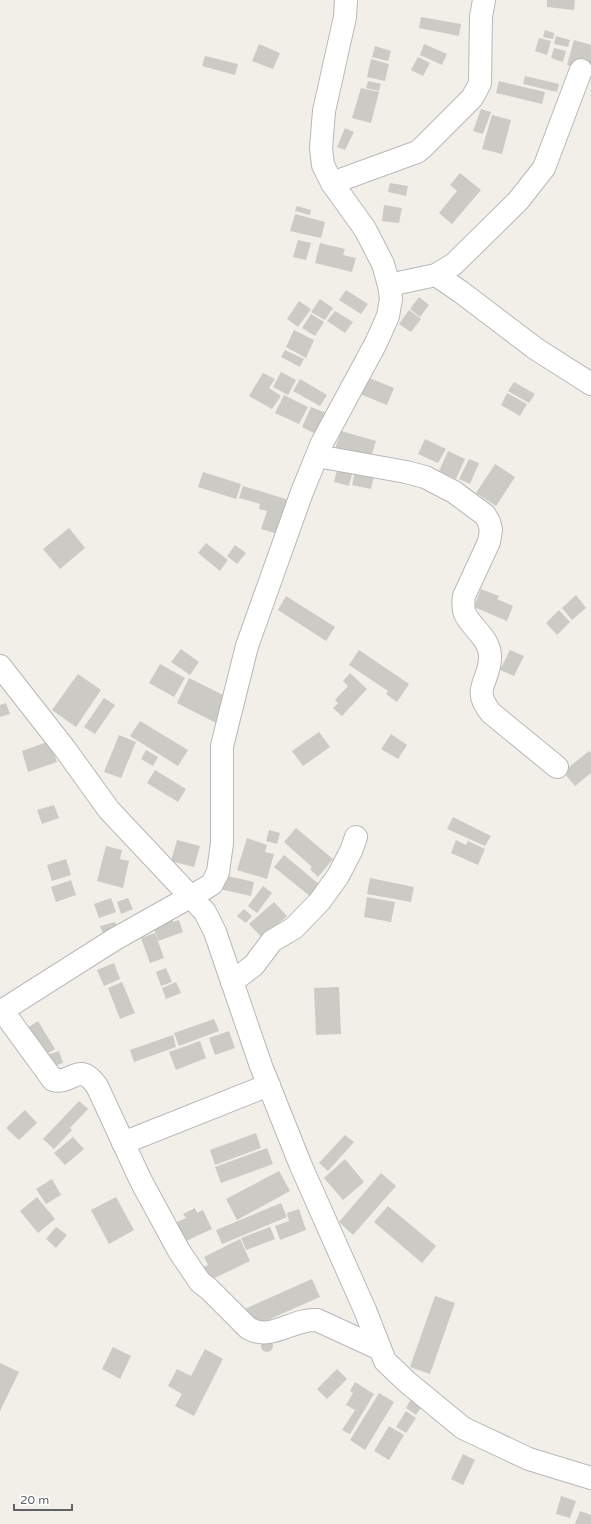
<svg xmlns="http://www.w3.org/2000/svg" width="591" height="1524" font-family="'Varela Round',sans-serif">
<rect width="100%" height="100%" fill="#f1efe8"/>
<g fill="#cccac5">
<polygon points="547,0 575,0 574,10 547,7"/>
<polygon points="421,17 461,24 459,36 419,28"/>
<polygon points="545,30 554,33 553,39 543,37"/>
<polygon points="556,36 570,40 568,47 554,44"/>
<polygon points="539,38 551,41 547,55 535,51"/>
<polygon points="574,40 591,45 591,71 567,65"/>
<polygon points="259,44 280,53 273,69 252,61"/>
<polygon points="424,44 447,54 442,65 420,55"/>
<polygon points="375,46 391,51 388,61 372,57"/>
<polygon points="554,48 566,51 563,62 551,58"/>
<polygon points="205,56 238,64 235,75 202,66"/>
<polygon points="418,57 430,63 423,76 411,70"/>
<polygon points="371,59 389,64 385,81 367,77"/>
<polygon points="525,76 559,84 557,92 523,84"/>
<polygon points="368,81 381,84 379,91 366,88"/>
<polygon points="499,81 545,92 542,104 496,93"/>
<polygon points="361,88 379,92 371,123 352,118"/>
<polygon points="481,109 491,112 483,134 473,131"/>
<polygon points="492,115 511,120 502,154 482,149"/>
<polygon points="345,128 354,132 345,150 337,147"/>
<polygon points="460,173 481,190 452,224 439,213 457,191 450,185"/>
<polygon points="390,183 408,186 406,196 388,192"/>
<polygon points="384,205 402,208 399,223 382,221"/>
<polygon points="297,206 311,210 310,215 295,211"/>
<polygon points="295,214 325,222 321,238 290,231"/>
<polygon points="298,240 311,243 306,260 293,257"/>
<polygon points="320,243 345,249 343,255 356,258 352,272 315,263"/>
<polygon points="346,290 368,304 361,314 339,300"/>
<polygon points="419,297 429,305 420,317 410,309"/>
<polygon points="320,299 333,308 325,320 311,312"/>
<polygon points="299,301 311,309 298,327 287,319"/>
<polygon points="409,310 421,319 411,332 399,324"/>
<polygon points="335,311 353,322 345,333 327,321"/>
<polygon points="311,314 324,322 315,336 302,328"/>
<polygon points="294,330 314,340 306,358 286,347"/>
<polygon points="285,350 304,359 300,367 281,357"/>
<polygon points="281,372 296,380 288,395 273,387"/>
<polygon points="263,373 275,379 269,388 281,396 272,409 249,396"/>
<polygon points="362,375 394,388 387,405 355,392"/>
<polygon points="300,379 327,395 320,406 293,391"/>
<polygon points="514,382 535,394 529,403 508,391"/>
<polygon points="507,393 527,404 520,416 501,405"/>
<polygon points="284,395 308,407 299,424 275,413"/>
<polygon points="311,407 326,413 316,434 302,427"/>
<polygon points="341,431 376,441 370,460 335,449"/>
<polygon points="425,439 446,449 438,463 418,454"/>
<polygon points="448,451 465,459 456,479 439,471"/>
<polygon points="469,459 479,463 470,484 459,479"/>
<polygon points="495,464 515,477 496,506 476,493"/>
<polygon points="338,466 353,470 349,486 334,482"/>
<polygon points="203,472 241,484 236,499 198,487"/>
<polygon points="355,472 374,476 371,489 352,485"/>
<polygon points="243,486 289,500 278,534 261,529 267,511 259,509 260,504 239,498"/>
<polygon points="69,528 85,548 60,569 43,549"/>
<polygon points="206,543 228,560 220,571 198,553"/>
<polygon points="235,545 246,553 237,564 227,556"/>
<polygon points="481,589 499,596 497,599 513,606 507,621 474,607"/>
<polygon points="576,595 586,608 572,620 562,608"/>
<polygon points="286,596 335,627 326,641 278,610"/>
<polygon points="559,610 570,622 557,635 546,623"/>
<polygon points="181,649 199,662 190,675 171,662"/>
<polygon points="359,650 409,684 397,702 386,694 388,691 349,665"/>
<polygon points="510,650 524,656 514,676 500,670"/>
<polygon points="160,664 185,678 174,697 149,683"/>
<polygon points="350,673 367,689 342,716 333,708 338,703 335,700 348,686 343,681"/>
<polygon points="78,674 101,690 76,727 52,710"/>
<polygon points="189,678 229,698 216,723 177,703"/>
<polygon points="104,698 115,705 95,734 84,727"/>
<polygon points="6,703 10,714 0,717 0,705"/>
<polygon points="140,721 188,750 178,766 130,736"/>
<polygon points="319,732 330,747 303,766 292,751"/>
<polygon points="391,734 407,745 398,759 381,749"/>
<polygon points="119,735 136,742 121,778 104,772"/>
<polygon points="50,741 57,762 28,772 22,751"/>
<polygon points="146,750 158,757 153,766 141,759"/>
<polygon points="589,751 591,753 591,773 575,786 563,772"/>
<polygon points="155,770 186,789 178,802 147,783"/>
<polygon points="54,805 59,818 42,824 37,810"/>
<polygon points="453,817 491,836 485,846 447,829"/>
<polygon points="296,828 333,859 318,877 310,869 312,867 284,842"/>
<polygon points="269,830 280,833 277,844 266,841"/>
<polygon points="247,838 267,845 265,852 274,854 267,879 237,870"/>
<polygon points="177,840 200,846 194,867 171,861"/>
<polygon points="456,840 466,845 468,841 485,849 478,865 451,853"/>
<polygon points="106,846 122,850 120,859 129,861 123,888 97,881"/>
<polygon points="284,855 320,885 311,897 274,867"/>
<polygon points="66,859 71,875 52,881 47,865"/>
<polygon points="223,875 254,882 251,896 219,889"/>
<polygon points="370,878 414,887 411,902 367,894"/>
<polygon points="71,880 76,895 56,902 51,887"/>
<polygon points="263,886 272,893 257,913 248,906"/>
<polygon points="367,897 395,902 391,922 364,917"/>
<polygon points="111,898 116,912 99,918 94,904"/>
<polygon points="128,898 133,909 121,914 117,902"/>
<polygon points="274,902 287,916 278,924 282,928 266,942 249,924"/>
<polygon points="244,909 252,916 246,923 237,916"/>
<polygon points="171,915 173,922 179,920 183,932 158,941 152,922"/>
<polygon points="115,922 118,931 104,936 100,926"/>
<polygon points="155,933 164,958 150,963 141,938"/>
<polygon points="114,963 120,979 104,986 97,970"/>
<polygon points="166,968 172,982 161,986 156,972"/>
<polygon points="122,982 135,1013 120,1019 108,988"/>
<polygon points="176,982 181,993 166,999 162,988"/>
<polygon points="339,987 341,1034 316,1035 314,988"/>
<polygon points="214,1019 219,1031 179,1046 174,1033"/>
<polygon points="38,1021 55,1049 42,1057 26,1029"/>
<polygon points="229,1031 235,1048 215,1055 209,1038"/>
<polygon points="173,1035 176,1047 134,1062 130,1050"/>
<polygon points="200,1041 206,1058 176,1070 169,1052"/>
<polygon points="59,1051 63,1063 51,1067 47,1055"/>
<polygon points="79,1101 88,1109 70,1128 72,1130 54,1149 43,1139"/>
<polygon points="25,1110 37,1123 19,1140 6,1128"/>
<polygon points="256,1133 261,1148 215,1165 210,1150"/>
<polygon points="345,1135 354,1142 328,1171 319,1163"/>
<polygon points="73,1137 84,1149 65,1165 54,1153"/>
<polygon points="267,1148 273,1164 221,1183 215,1167"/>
<polygon points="345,1159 364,1182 343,1200 324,1178"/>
<polygon points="279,1171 290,1191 237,1220 226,1199"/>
<polygon points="381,1173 396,1186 353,1235 339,1222"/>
<polygon points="52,1179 61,1195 46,1204 36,1189"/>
<polygon points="37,1197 55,1219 38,1233 20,1211"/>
<polygon points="116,1197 134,1230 109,1244 91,1210"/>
<polygon points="281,1203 287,1217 222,1244 216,1230"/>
<polygon points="388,1206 436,1246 422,1263 374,1222"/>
<polygon points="195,1208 197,1213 203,1210 212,1229 184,1242 175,1223 186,1218 183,1214"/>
<polygon points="299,1209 306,1230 280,1240 275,1226 289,1221 287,1213"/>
<polygon points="56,1227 67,1235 56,1248 46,1239"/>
<polygon points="270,1227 275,1239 246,1250 241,1238"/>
<polygon points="240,1239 250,1261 204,1283 198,1270 208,1265 204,1257"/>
<polygon points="312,1279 320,1297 236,1334 229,1316"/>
<polygon points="435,1296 455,1303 430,1374 410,1367"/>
<circle cx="267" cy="1346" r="6"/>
<polygon points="113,1347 131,1356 120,1379 102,1369"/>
<polygon points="205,1349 223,1359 194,1416 175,1406 182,1394 168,1386 177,1369 191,1376"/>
<polygon points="0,1363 19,1372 0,1411"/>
<polygon points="337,1369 347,1379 327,1399 317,1389"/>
<polygon points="355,1382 374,1394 350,1434 342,1430 355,1410 346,1405 353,1393 350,1391"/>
<polygon points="379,1393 394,1402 365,1450 350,1440"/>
<polygon points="411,1399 422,1406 416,1415 406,1408"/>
<polygon points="406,1411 416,1418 406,1433 396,1427"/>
<polygon points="389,1426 404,1435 389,1460 374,1451"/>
<polygon points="463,1454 475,1460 463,1485 451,1479"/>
<polygon points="561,1496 576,1501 570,1518 556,1514"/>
<polygon points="580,1511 591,1515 591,1524 575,1524"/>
</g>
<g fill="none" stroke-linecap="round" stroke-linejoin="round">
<defs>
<g id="minor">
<polyline points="332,183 417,152 422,148 472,98 476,91 480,83 481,17 484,0"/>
<polyline points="436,275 461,292 536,349 591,384"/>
<polyline points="389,285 436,275 454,264 518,201 544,168 581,70"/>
<path d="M317,456l89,16 19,5 29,15 31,23 4,7 2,8 -2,12 -25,54c-1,6 -1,12 1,18 7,14 25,25 25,42 1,25 -20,32 1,57l66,54"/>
<polyline points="0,666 65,749 109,810 205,912 215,932 261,1066 301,1166 365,1310 385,1361 407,1382 463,1428 529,1459 591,1478"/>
<polyline points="232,982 254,965 272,941 294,928 320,901 338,876 351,851 356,837"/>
<path d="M2,1010l51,70c20,5 25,-20 44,6l44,95 38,70 21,31 9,7 39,39c23,14 45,-10 69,-8l63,29"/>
<polyline points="0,1012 115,939 204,889 212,884 218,872 222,843 222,746 247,646 302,492 322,443 376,343 388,316 391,299 389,285 383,264 365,229 332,183 323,165 321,148 324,111 345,17 346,0"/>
<polyline points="123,1143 269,1085"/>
</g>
</defs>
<use href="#minor" stroke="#b5b8bc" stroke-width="24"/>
<use href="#minor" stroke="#fff" stroke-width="22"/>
</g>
<path d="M14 1504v6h58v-6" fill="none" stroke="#5f6368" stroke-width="2"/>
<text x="20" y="1504" font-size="12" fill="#5f6368" stroke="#ffffff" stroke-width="3" paint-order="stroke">20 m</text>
</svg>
